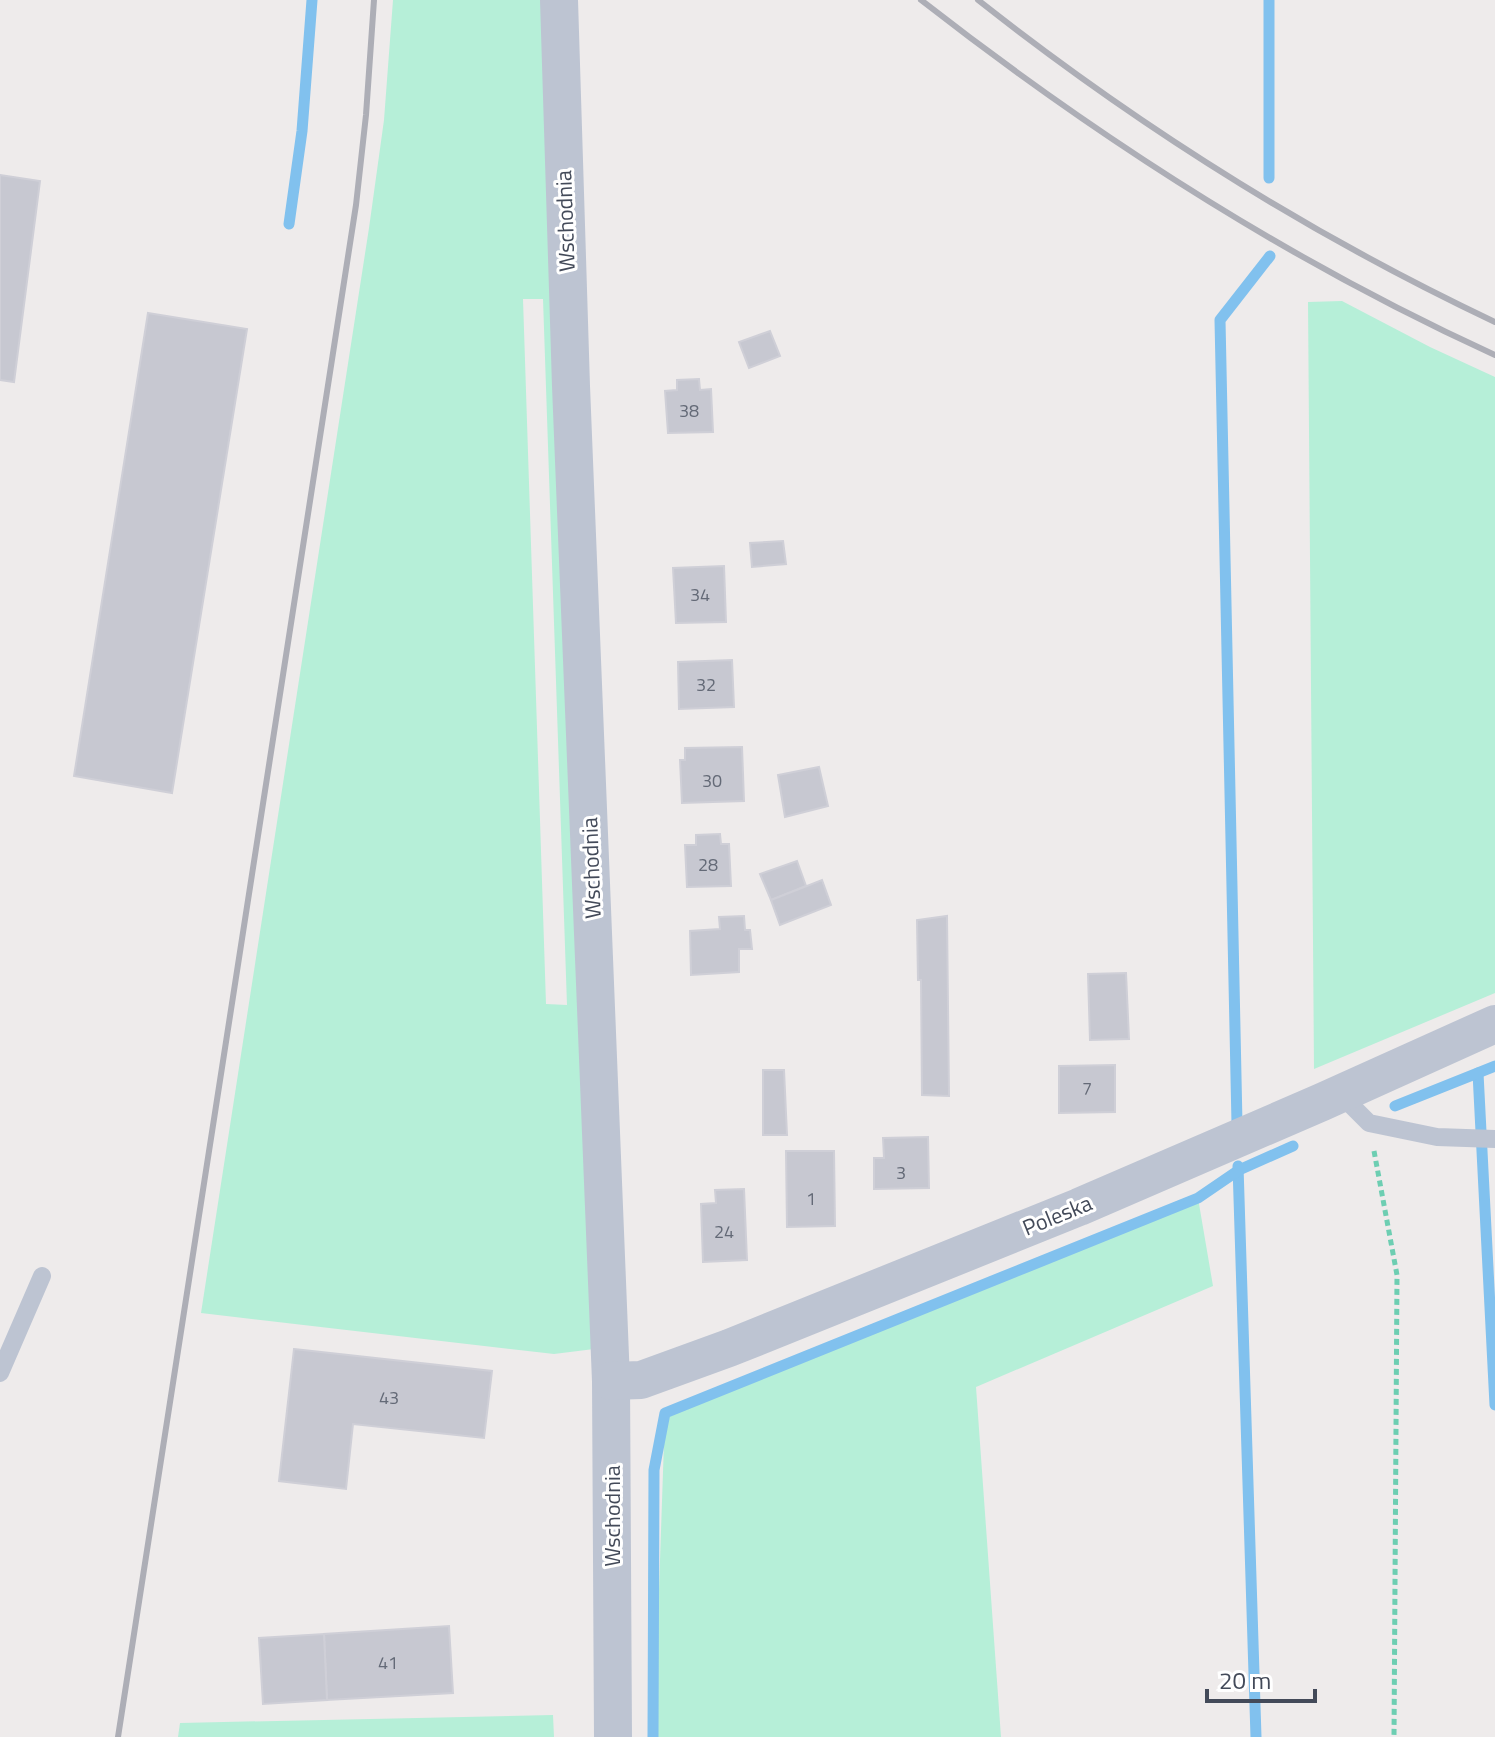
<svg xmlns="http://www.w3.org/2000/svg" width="1495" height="1737" font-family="'Titillium Web',sans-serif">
<rect width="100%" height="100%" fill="#eeebeb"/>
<g fill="#b6efd8" fill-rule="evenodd">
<path d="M393,0h153l48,1349 -40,5 -353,-41 168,-1085 15,-108zM523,299h20l24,706 -21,-1z"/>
<polygon points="1342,301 1430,347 1495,377 1495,993 1314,1069 1308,302"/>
<polygon points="1198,1198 1213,1286 976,1387 1001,1737 654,1737 665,1413"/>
<polygon points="553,1715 554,1737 178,1737 180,1723"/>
</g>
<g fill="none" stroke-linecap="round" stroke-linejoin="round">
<g stroke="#81c1ee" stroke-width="11">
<polyline points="1269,0 1269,178"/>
<polyline points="289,224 302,131 312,0"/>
<polyline points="1478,1073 1495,1405"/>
<polyline points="1395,1106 1495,1066"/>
<polyline points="1237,1124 1220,320 1270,256"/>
<polyline points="1238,1166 1256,1737"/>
<polyline points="653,1737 654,1470 665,1413 1198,1198 1239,1170 1293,1146"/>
</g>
</g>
<g fill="#c7c8d1" stroke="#cfcfd7" stroke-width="2">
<polygon points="0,175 40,181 14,382 0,380"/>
<polygon points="148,313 247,329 172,793 74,776"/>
<polygon points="770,331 780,356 749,368 739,342"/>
<polygon points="699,379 700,390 711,389 713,432 668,433 665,391 677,390 677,380"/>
<polygon points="783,541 786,564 752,567 750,543"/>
<polygon points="724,566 726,622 676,623 673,568"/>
<polygon points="732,660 734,707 679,709 678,662"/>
<polygon points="742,747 744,801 682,803 680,760 685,760 685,748"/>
<polygon points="819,767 828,806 785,817 778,775"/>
<polygon points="720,834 721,844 729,844 731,886 687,887 685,845 696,845 696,835"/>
<polygon points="797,861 806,886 771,900 760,874"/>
<polygon points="822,880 831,905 780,925 771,900"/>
<polygon points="744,916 745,930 750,930 752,949 739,949 739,972 691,975 690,931 720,929 719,917"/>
<polygon points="947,916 949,1096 922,1095 921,980 918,980 917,920"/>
<polygon points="1126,973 1129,1039 1090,1040 1088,974"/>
<polygon points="1115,1065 1115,1112 1059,1113 1059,1066"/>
<polygon points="763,1070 784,1070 787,1135 763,1135"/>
<polygon points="928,1137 929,1188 874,1189 874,1158 884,1158 883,1138"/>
<polygon points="786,1151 834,1151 835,1226 787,1227"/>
<polygon points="744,1189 747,1260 703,1262 701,1204 716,1203 715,1190"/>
<polygon points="294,1349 492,1371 484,1438 353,1424 346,1489 279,1481"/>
<polygon points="449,1626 453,1693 327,1700 324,1634"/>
<polygon points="324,1634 327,1700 263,1704 259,1638"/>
</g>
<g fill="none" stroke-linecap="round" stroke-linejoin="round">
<polyline stroke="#6dceb2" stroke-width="5" stroke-dasharray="6 4" stroke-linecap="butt" points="1374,1151 1397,1275 1394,1737"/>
<g stroke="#bdc4d2" stroke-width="18">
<polyline points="1340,1094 1369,1123 1437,1137 1495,1139"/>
<polyline points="0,1373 42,1276"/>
</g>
<g stroke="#bdc4d2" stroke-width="38">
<polyline points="559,0 571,386 611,1381 613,1737"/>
<polyline points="611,1381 641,1380 729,1348 1079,1207 1322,1102 1495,1024"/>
</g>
<g stroke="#adaeb6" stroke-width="6">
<path d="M921,0c178,139 368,261 574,355"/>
<path d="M978,0c160,126 333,235 517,322"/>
<polyline points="118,1737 356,205 366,115 374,0"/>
</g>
</g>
<g text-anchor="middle" stroke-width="6" stroke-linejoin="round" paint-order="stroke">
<g font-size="18" fill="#646a77">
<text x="689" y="417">38</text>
<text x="700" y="601">34</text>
<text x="706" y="691">32</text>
<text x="712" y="787">30</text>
<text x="708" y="871">28</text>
<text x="1087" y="1095">7</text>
<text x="901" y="1179">3</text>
<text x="811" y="1205">1</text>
<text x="724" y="1238">24</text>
<text x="389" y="1404">43</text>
<text x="388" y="1669">41</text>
</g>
<g font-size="22" fill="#434a59" stroke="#fff">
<text transform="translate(565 221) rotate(-92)" y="8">Wschodnia</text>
<text transform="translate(591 868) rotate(-92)" y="8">Wschodnia</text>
<text transform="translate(1057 1215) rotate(-22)" y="8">Poleska</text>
<text transform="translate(612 1516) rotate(-90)" y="8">Wschodnia</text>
</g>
</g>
<path d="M1207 1689v12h108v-12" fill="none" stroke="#434a59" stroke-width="4"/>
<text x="1219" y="1689" font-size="24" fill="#434a59" stroke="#ffffff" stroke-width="6" paint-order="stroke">20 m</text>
</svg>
